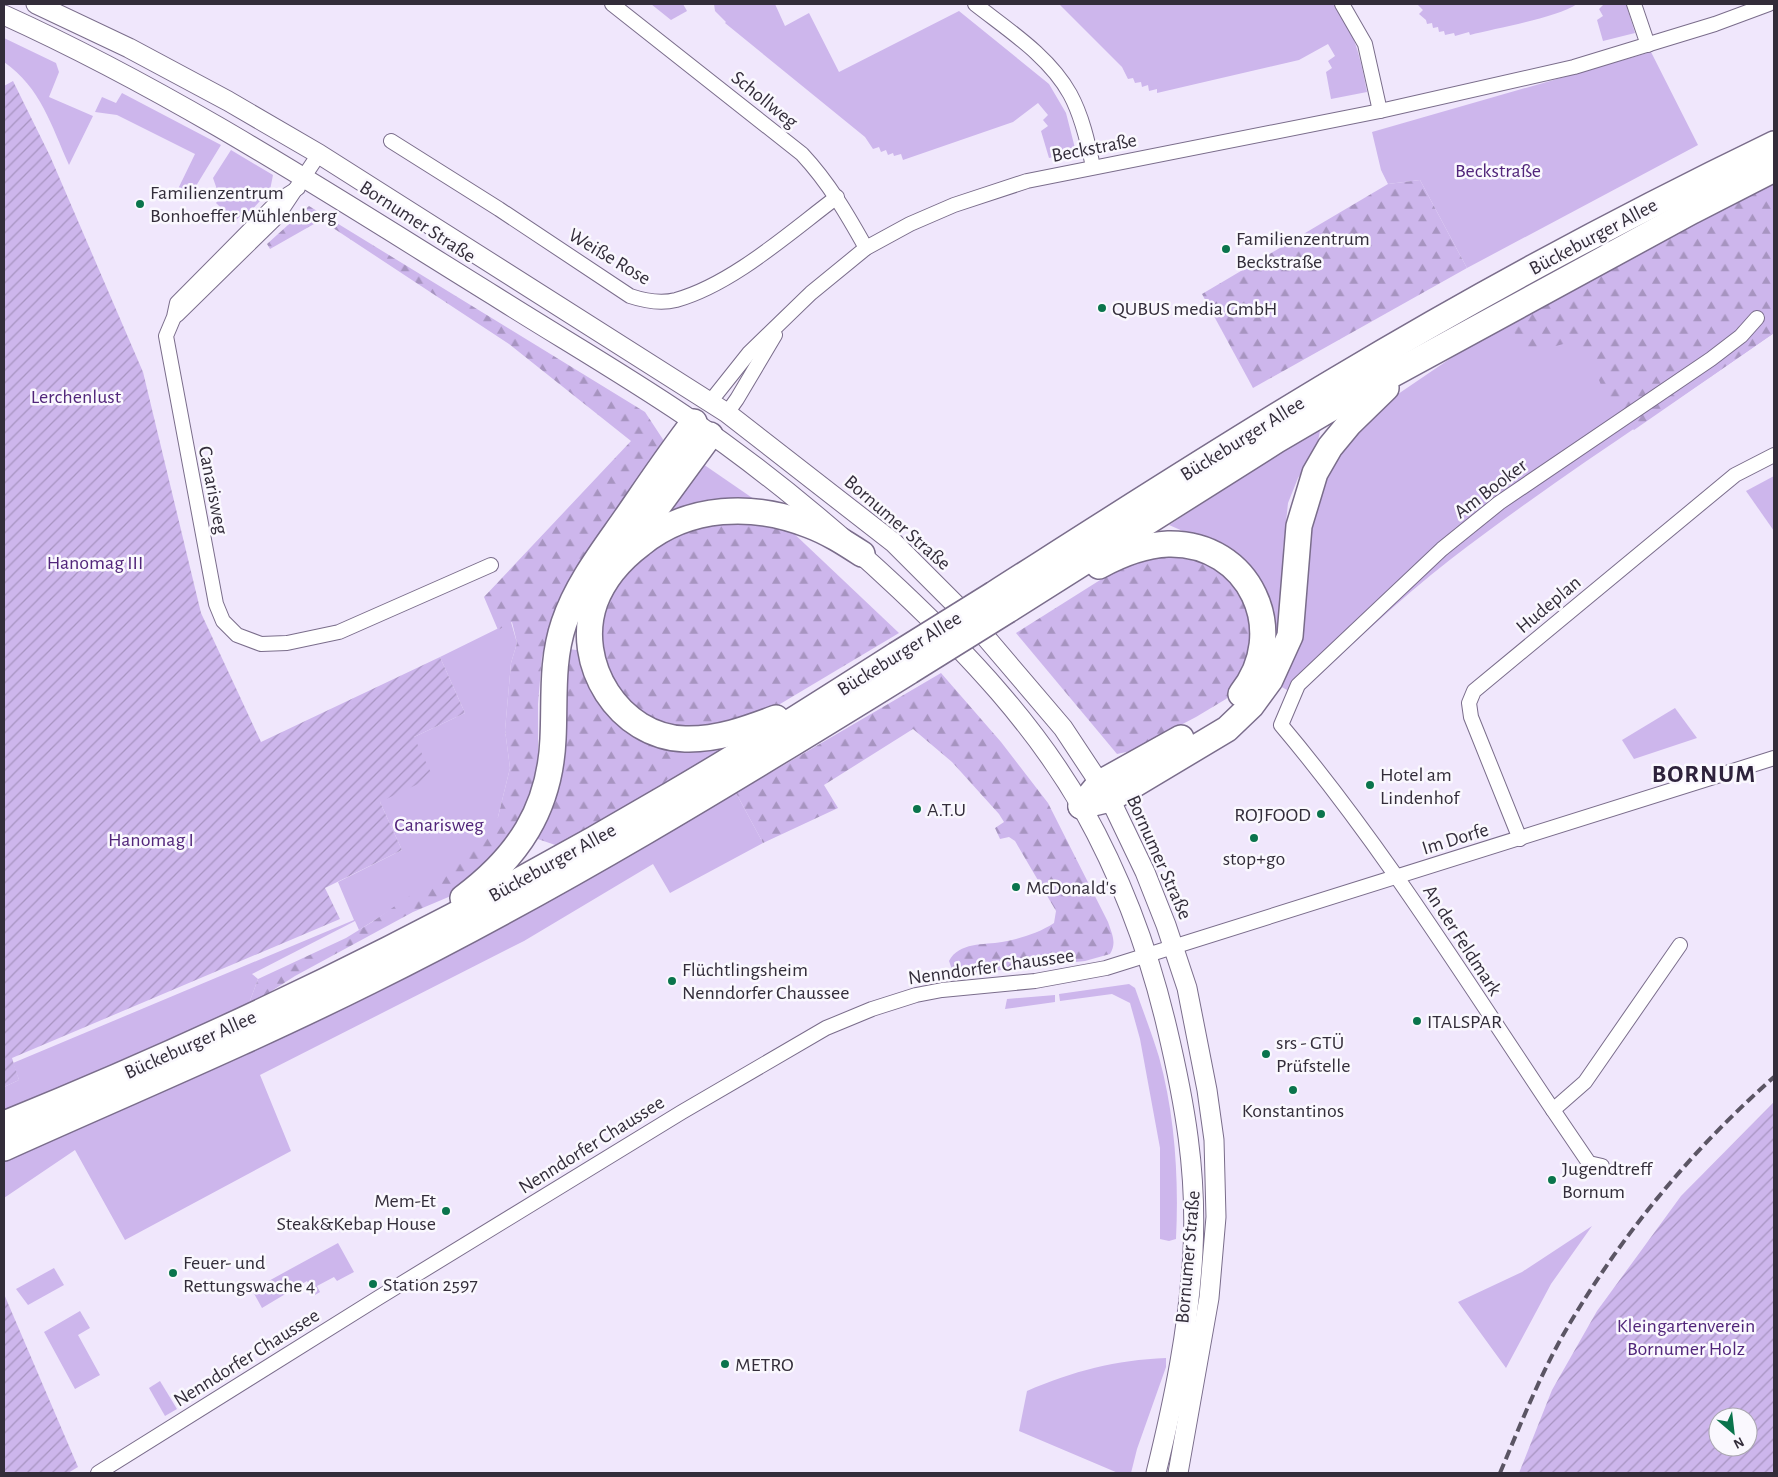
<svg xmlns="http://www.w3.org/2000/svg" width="1778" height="1477" font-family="'Alegreya Sans',sans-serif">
<defs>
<pattern id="forest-firs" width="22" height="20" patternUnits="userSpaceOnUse" patternTransform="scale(1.25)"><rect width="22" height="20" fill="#cdb6ec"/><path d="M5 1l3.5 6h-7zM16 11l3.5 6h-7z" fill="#a794c0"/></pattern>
<pattern id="garden-furrows" width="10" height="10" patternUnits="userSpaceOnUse" patternTransform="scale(1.25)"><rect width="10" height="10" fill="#cdb6ec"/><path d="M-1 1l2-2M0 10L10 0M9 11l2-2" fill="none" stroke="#a794c0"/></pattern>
</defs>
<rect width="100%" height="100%" fill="#f0e7fc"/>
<g fill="#cdb6ec">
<polygon points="651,4 683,4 687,11 671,20"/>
<polygon points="714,4 775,4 785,26 809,13 839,72 959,11 1049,84 1066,113 1076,152 1049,158 1041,131 1048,126 1043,120 1048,115 1038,103 1013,122 903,160 901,154 894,156 893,153 888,155 886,150 881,152 879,147 873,149 865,137 725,23 726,22 715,11"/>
<path d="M1059,4h274c22,26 28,56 34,88l-36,7 -5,-27 6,-4 -4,-7 7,-5 -7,-12 -29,16 -142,33v-4l-8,2 -1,-6 -6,2 -1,-5 -6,1 -2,-5 -5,1 -6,-12z"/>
<path d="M1417,4h160c-21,14 -80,24 -107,31l-1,-3 -14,4 -1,-3 -9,2 -1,-4 -5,1 -1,-5 -5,1 -1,-5 -5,1 -1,-4 -7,-6 4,-4z"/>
<polygon points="1604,4 1626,4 1635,33 1603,41 1597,20 1603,16 1599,9"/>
<path d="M4,38l52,25 3,9 -10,25 44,19 -24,49c-18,-40 -28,-77 -65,-103z"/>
<polygon points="1651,52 1698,145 1467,268 1420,180 1388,184 1381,170 1372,132"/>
<polygon points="122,93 221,145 188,199 178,189 195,154 117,115 95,112 102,97 116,103"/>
<polygon points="231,150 273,175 270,190 250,212 247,210 235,221 216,203 220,198 213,178"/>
<path d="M1774,183v150c-107,75 -219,146 -323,226 -54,42 -104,90 -153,137l-20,-11 44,-209 54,-67 78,-53 255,-141z"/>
<polygon points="1321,426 1316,451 1298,478 1288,503 1283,551 1283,589 1279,640 1272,643 1192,535 1169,525"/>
<polygon points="700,462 764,506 654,525"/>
<polygon points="1774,476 1774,531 1746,491"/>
<polygon points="511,622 517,643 511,663 505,730 510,768 497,821 454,870 359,930 355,921 252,974 258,979 248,1006 4,1116 4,1087 19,1080 13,1063 354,920 338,882 402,850 380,802 414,737 465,713 440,657"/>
<polygon points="1675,708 1697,738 1634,759 1622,740"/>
<polygon points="742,738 658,792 673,745"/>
<path d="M736,793l27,50 -93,50 -17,-29 -129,77 -264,134 31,76 -166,89 -50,-90 -71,48v-39c103,-45 208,-86 309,-136 144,-71 284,-149 423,-230z"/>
<path d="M1129,984l6,4c8,23 17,46 24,69 16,58 20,122 17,182l-7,2 -9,-2v-91l-20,-109 -10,-36 -18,-9 -52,7 -1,-7z"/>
<polygon points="1055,995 1055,1002 1005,1009 1007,999"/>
<polygon points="1592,1226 1551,1284 1506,1368 1458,1302 1522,1272"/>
<polygon points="338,1243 354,1272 337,1281 334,1277 317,1286 320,1292 315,1295 307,1281 262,1308 252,1290"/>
<polygon points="54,1268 64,1285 28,1305 16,1289"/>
<polygon points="80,1311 90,1328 78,1335 100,1375 75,1389 44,1332"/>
<path d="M1166,1358v9l-29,82 -6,24h-13l-99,-42 8,-40c46,-20 89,-31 139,-33z"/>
<polygon points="160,1381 177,1409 165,1416 149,1388"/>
</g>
<g fill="url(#forest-firs)">
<polygon points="1420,180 1467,268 1253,388 1202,294 1388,184"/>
<polygon points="1774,183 1774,333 1634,430 1610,408 1590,357 1570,342 1532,353 1508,326 1709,215"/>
<polygon points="309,206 645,412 664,441 549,635 542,656 538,704 538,761 533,785 526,808 503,847 458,893 413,912 295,976 248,1006 258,979 346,938 372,922 454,865 498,817 510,768 505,730 511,663 517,643 512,622 498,630 484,597 631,441 509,344 321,220 270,249 267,244"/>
<polygon points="728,521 787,527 899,633 765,713 749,719 681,730 640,714 608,677 599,630 608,597 628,566 667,537"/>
<polygon points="1173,557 1203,562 1237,584 1256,633 1243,682 1226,699 1196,717 1131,751 1117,754 1016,633 1116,570 1147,559"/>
<polygon points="569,649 583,651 586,666 673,745 682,759 658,792 561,847 532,837"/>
<path d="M941,673l60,69 47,61 60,119c4,12 9,21 2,32l-25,7 -131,14 -5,-14c10,-19 35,-16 53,-19 17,-3 37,-9 52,-19l2,-12 -41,-70 -6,-4 -9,2 -5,-11 9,-6 -5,-8 -47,-52 -39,-33 -89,56 14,23 -75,35 -27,-50z"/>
</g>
<g fill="url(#garden-furrows)" fill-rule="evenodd">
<polygon points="13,81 50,156 143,372 201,613 261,742 440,657 465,713 414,737 433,777 380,802 402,850 325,888 340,919 12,1058 19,1080 4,1087 4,86"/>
<path d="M1774,1102v371h-255l33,-83 45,-79 84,-115zM1718,1417h30v30h-30z"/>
<polygon points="4,1294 78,1467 68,1473 4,1473"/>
</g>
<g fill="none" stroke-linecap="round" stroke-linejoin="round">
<defs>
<g id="street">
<path d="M612,4l190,150c27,29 45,60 64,94"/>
<path d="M975,4c33,26 74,52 95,90 12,22 18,48 23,73"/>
<polyline points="1342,4 1365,44 1380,111"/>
<polyline points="1634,4 1648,45"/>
<path d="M391,141l108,68 131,87c15,5 30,8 46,4 57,-16 114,-68 161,-103"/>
<polyline points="298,188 279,200 177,303 174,317 166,336 216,604 223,621 237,635 261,644 287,643 339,632 491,565"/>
<polyline points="177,315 277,217 319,154"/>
<polyline points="710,402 749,353 811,293 866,248 910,224 954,205 1027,181 1380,111 1574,67 1715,24 1769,4"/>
<polyline points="727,413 737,399 775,335"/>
<polyline points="1520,839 1471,717 1469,703 1474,691 1735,475 1774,455"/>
<path d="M1680,945l-95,137 -32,28c-88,-131 -171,-265 -272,-385l17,-40 144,-136 57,-46 212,-144 30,-23 16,-18"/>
<polyline points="1553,1110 1589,1163 1602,1166"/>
<polyline points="98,1473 378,1298 682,1112 826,1028 872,1009 916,995 942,990 1035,981 1106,968 1774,758"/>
</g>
<g id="secondary">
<polyline points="36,4 129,48 228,101 319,154 727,413 894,543 971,620 1063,728 1110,799 1145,872 1166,925 1187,988 1207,1090 1214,1140 1216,1217 1209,1298 1178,1473"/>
<path d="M4,15c172,78 329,181 489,280 63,40 129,78 191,120 76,52 148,111 215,174 69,65 136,136 184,220 38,68 66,142 84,219 18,76 30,144 26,223 -4,76 -19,149 -37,222"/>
</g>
<g id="highway">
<polyline points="631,543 710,435"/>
<path d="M1099,566c20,-11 46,-21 69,-22 82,-2 123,88 73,150"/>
<path d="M994,594c113,-72 226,-145 342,-214 142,-85 289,-164 438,-236"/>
<polyline points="1008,610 1277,440 1347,399 1692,211 1774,169"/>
<path d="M776,718c-29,11 -59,22 -91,21 -66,-2 -112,-76 -90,-137 9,-24 26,-43 46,-58 48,-39 112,-41 168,-19 19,7 36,18 53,29"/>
<polyline points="1081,806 1110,799 1227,729 1251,706 1270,680 1290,636 1299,526 1315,473 1330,447 1349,424 1386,388"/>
<polyline points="1081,806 1100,783 1181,738"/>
<path d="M463,898c55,-41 87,-89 90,-159 2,-39 -2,-78 11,-116 13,-39 39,-72 62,-105 22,-32 44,-65 68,-96"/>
<path d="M4,1124c230,-93 453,-203 668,-330 76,-44 150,-92 224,-139"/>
<path d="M4,1148c122,-55 246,-107 366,-167 186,-92 364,-201 540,-310"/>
</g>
</defs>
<use href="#street" stroke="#7a6d8b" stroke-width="16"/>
<use href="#secondary" stroke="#7a6d8b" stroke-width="21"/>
<use href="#highway" stroke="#7a6d8b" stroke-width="28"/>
<use href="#street" stroke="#fff" stroke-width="14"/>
<use href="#secondary" stroke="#fff" stroke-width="19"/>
<use href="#highway" stroke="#fff" stroke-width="25"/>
<path stroke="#5b5564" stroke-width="4" stroke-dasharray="10 5" stroke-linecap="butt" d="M1500,1473c22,-52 43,-106 73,-155 54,-90 122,-171 201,-241"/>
<defs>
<g id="highway-bridge">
<polyline points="896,655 994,594"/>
<polyline points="910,671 1008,610"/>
</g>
</defs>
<use href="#highway-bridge" stroke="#7a6d8b" stroke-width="28" stroke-linecap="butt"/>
<use href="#highway-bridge" stroke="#fff" stroke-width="25"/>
</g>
<g fill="#0a744c" stroke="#faf8fe" stroke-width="2">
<circle cx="140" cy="204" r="5"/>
<circle cx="1226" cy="249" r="5"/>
<circle cx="1102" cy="308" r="5"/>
<circle cx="1370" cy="785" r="5"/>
<circle cx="917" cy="809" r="5"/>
<circle cx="1321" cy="814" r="5"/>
<circle cx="1254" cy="838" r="5"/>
<circle cx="1016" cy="887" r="5"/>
<circle cx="672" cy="981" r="5"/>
<circle cx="1417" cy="1021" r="5"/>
<circle cx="1266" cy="1054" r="5"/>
<circle cx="1293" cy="1090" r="5"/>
<circle cx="1552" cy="1180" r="5"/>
<circle cx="446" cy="1211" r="5"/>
<circle cx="173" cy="1273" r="5"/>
<circle cx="373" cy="1284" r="5"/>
<circle cx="725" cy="1364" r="5"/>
</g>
<g text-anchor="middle" stroke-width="5" stroke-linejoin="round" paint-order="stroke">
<g font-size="20" fill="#332d3a" stroke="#faf8fe">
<text transform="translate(765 99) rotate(39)" y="7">Schollweg</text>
<text transform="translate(1094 147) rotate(-11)" y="7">Beckstraße</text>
<text transform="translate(418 221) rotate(33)" y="7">Bornumer Straße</text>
<text transform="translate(1593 236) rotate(-28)" y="7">Bückeburger Allee</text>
<text transform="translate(610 256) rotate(31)" y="7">Weiße Rose</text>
<text transform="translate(1242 438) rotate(-32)" y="7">Bückeburger Allee</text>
<text transform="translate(1490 488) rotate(-37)" y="7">Am Booker</text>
<text transform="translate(214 490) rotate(79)" y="7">Canarisweg</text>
<text transform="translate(898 522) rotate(41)" y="7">Bornumer Straße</text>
<text transform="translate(1548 604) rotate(-40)" y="7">Hudeplan</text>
<text transform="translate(899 653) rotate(-32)" y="7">Bückeburger Allee</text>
<text transform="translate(1455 838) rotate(-17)" y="7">Im Dorfe</text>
<text transform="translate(1160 857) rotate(66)" y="7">Bornumer Straße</text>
<text transform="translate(552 862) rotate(-29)" y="7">Bückeburger Allee</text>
<text transform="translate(1463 940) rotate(57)" y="7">An der Feldmark</text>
<text transform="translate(991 966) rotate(-8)" y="7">Nenndorfer Chaussee</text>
<text transform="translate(190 1044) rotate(-24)" y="7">Bückeburger Allee</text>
<text transform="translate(591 1144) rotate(-32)" y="7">Nenndorfer Chaussee</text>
<text transform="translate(1187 1257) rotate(-85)" y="7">Bornumer Straße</text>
<text transform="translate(246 1357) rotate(-32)" y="7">Nenndorfer Chaussee</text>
</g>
<g font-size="20" fill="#51257a" stroke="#faf8fe">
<text x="1498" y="177">Beckstraße</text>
<text x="76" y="403">Lerchenlust</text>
<text x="95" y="569">Hanomag III</text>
<text x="439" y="831">Canarisweg</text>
<text x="151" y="846">Hanomag I</text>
<text x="1686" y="1332">Kleingartenverein<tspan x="1686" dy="23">Bornumer Holz</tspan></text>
</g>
<g font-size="20" fill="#332d3a" stroke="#faf8fe" text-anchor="start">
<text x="150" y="199">Familienzentrum<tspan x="150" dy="23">Bonhoeffer Mühlenberg</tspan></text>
<text x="1236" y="245">Familienzentrum<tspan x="1236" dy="23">Beckstraße</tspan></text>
<text x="1112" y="315">QUBUS media GmbH</text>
<text x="1380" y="781">Hotel am<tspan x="1380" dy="23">Lindenhof</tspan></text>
<text x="927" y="816">A.T.U</text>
<text x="1311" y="821" text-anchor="end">ROJFOOD</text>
<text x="1254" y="865" text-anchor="middle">stop+go</text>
<text x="1026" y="894">McDonald's</text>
<text x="682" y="976">Flüchtlingsheim<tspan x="682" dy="23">Nenndorfer Chaussee</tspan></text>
<text x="1427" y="1028">ITALSPAR</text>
<text x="1276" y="1049">srs - GTÜ<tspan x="1276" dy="23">Prüfstelle</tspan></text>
<text x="1293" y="1117" text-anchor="middle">Konstantinos</text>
<text x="1562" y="1175">Jugendtreff<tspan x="1562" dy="23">Bornum</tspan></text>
<text x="436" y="1207" text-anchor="end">Mem-Et<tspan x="436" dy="23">Steak&amp;Kebap House</tspan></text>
<text x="183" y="1269">Feuer- und<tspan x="183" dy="23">Rettungswache 4</tspan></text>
<text x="383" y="1291">Station 2597</text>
<text x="735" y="1371">METRO</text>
</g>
<g font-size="25" font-weight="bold" letter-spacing="1" fill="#2e233c" stroke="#faf8fe">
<text x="1704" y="782">BORNUM</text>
</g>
</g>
<rect width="1778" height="1477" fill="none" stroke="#332d3a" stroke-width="10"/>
<g transform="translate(1733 1432) rotate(152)"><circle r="24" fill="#faf8fe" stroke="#aaa7b0"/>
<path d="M0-4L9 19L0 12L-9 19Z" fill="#0a744c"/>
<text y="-8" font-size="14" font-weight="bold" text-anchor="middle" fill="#332d3a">N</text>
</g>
</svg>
